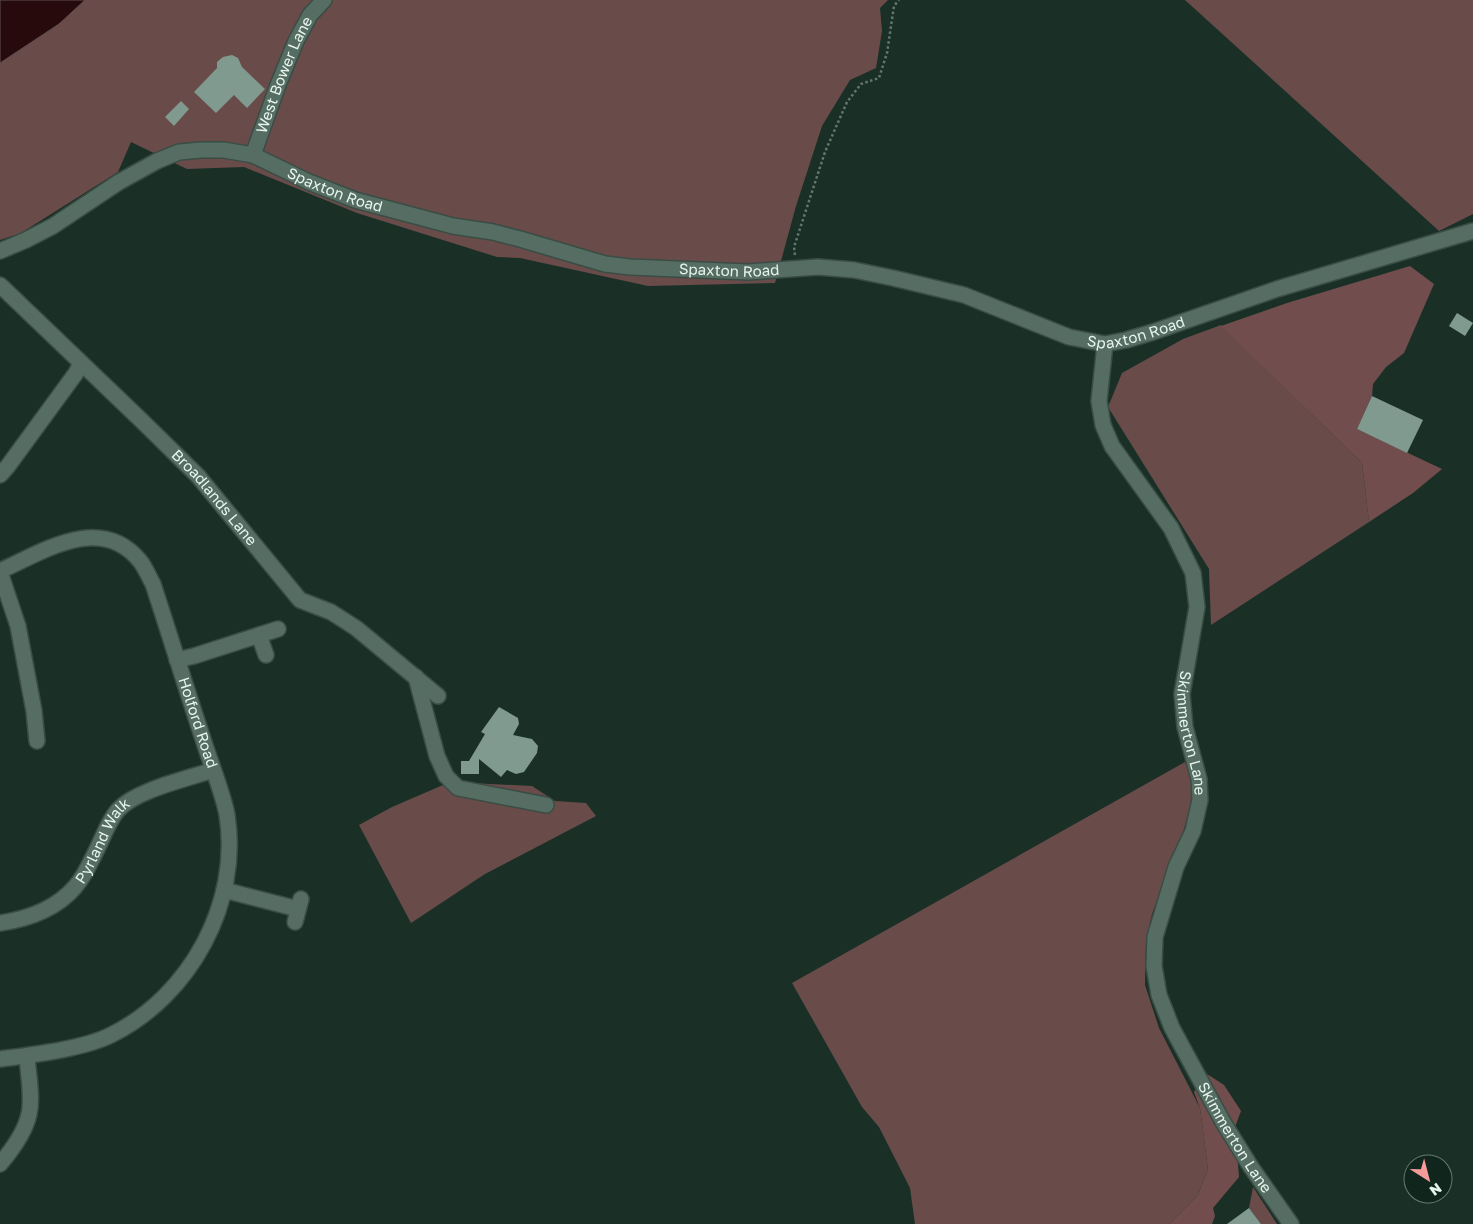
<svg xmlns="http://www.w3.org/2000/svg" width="1473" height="1224" font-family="'Golos Text',sans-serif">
<rect width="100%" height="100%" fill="#1a3027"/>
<g fill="#694b4a">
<polygon points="85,0 888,0 880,8 882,31 876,68 850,80 822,126 796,206 775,283 648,286 520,258 497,257 357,213 244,167 187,169 131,142 118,172 21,233 0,240 0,63 59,24"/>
<polygon points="1185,0 1473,0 1473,214 1439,231"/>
<polygon points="1221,325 1362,463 1369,522 1211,625 1209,569 1108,407 1122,373 1183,339"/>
<polygon points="1185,762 1191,777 1192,801 1182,836 1152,914 1146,941 1145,985 1159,1028 1200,1108 1208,1169 1198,1195 1169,1224 915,1224 910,1188 879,1127 862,1107 792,983"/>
<polygon points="450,782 532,786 555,801 586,803 596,816 485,874 411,923 359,825 392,807"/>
<polygon points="1253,1187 1277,1224 1261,1224 1249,1208"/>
</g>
<g fill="#714e4d">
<polygon points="1410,266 1434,284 1404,353 1386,367 1373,384 1372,396 1357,429 1442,469 1413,493 1369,522 1362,463 1221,326 1287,303"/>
<polygon points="1207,1074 1224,1085 1241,1111 1235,1127 1239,1177 1213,1208 1215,1216 1212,1224 1169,1224 1198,1195 1208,1169 1200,1108 1194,1092"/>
</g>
<polygon fill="#270b0c" stroke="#615150" points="0,0 85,0 59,24 0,63"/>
<g fill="#819a8f">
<polygon points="232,55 238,58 242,67 265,89 247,108 234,95 216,113 194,92 217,68 217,62 223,57"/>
<polygon points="181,101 189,109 174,126 165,117"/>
<polygon points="1457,313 1473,323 1465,336 1449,326"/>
<polygon points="1372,396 1423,420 1407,453 1357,429"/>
<polygon points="499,707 518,718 519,724 513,735 532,739 538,746 537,753 524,772 516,774 507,770 501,777 479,759 479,774 461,774 461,761 469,761 485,734 481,732"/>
<polygon points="1249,1208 1261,1224 1227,1224"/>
</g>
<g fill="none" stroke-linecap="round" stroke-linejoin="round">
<defs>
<g id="minor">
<path id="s1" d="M253,155l25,-70 18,-44 14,-26 14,-15"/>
<path id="s2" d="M0,251l26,-11 27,-14 66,-44 38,-21 22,-9 22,-2h23l29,5 56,27 46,18 98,26 40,6 27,7 85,25 25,3 118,5 70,-5 36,3 39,8 71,17 105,42 36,7 21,-4 27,-8 124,-43 196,-58"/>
<path id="s3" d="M0,285l142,136 56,55 102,124 31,12 25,16 82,68"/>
<path id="s4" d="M1105,344l-6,57 4,24 9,21 59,82 22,45 4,34 -15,87 3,33 14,52 1,21 -7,31 -17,36 -21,70 -1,29 5,29 13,33 51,94 28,45 40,57"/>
<polyline points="0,475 8,466 76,373 81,363"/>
<path id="s5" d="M0,571c44,-20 101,-58 140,-10 5,6 9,16 13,23 17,52 33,104 50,155 7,23 20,54 24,76 14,88 -37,181 -116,220 -28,14 -80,20 -111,24"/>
<polyline points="0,572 18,626 34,711 37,741"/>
<polyline points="259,635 266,655"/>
<polyline points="177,660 194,656 278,629"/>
<polyline points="416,677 437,756 446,776 458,788 546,805"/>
<polyline points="224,890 298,909"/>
<polyline points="295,922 301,899"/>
<path id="s6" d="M0,923c28,-4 56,-14 75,-36 10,-11 16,-26 23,-40 6,-12 11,-27 20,-37 18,-20 69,-31 95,-40"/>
<path d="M0,1164c12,-14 25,-31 29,-50 4,-17 -1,-40 -2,-58"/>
</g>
</defs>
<use href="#minor" stroke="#3a4d45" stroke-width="18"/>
<polyline stroke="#64776f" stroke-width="2.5" stroke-dasharray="2.5 2.5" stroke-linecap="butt" points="795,255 794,247 825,152 847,102 861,84 879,78 887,53 894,6 899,0"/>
<use href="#minor" stroke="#556d62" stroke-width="15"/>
</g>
<g text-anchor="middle" stroke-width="5" stroke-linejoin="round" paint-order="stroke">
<g font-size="15" fill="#e7f5ee" stroke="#10261d">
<text dy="5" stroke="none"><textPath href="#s1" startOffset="86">West Bower Lane</textPath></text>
<text dy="5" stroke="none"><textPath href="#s2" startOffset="369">Spaxton Road</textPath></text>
<text dy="5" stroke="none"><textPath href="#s2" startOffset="774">Spaxton Road</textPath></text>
<text dy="5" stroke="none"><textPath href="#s2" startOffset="1194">Spaxton Road</textPath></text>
<text dy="5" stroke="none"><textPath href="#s3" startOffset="302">Broadlands Lane</textPath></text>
<text dy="5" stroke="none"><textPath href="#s5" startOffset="326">Holford Road</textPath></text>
<text dy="5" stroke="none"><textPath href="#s4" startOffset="418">Skimmerton Lane</textPath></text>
<text dy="5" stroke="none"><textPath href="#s6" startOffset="139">Pyrland Walk</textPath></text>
<text dy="5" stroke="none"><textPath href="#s4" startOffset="851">Skimmerton Lane</textPath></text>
</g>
</g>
<g transform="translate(1428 1179) rotate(144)"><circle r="24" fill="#10261d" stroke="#667971"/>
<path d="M0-4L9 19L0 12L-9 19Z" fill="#f59b99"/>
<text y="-8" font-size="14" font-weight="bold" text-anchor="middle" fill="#e7f5ee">N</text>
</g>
</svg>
